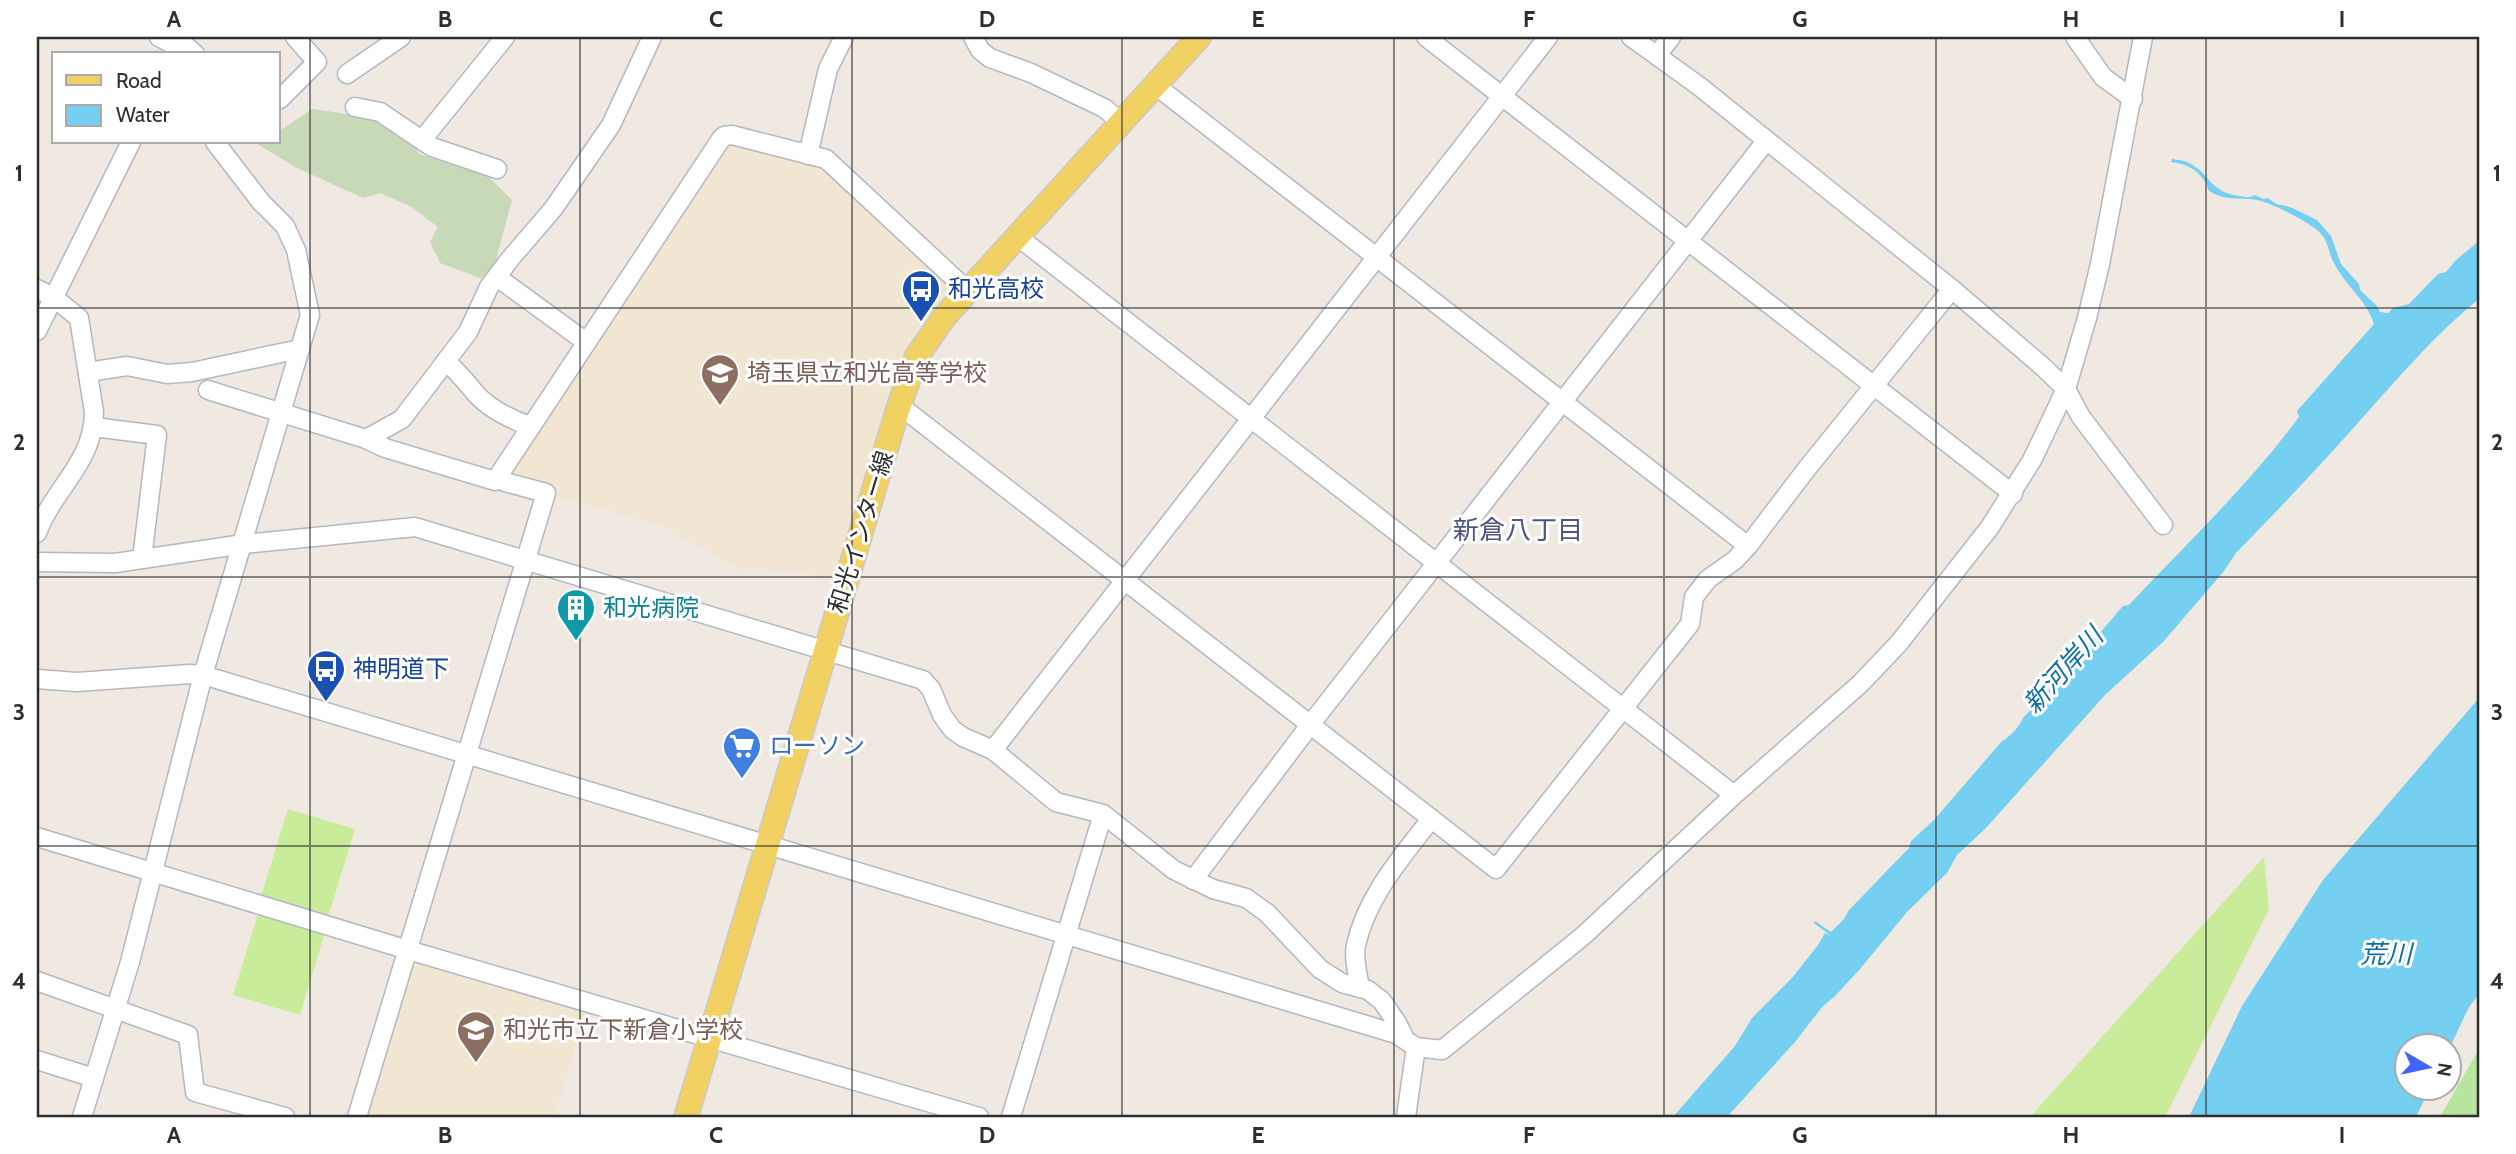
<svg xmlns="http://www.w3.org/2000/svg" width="2516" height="1154" font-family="Cabin,'Noto Sans JP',sans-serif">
<rect width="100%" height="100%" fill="#efe9e1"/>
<g fill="#f0e6d1">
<polygon points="726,141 824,163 957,291 928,319 911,343 837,582 797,571 750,569 742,571 662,526 550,494 509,477 506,471"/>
<polygon points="414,960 586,1012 555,1117 367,1117"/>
</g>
<polygon fill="#b6e59e" points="2479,1049 2479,1117 2440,1117"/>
<path fill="#c8d9b8" d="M312,109c37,6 89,7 107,45l70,23 23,23 -19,72 -5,9 -48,-18 -10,-21 8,-15 -28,-21 -30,-13 -17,5 -68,-31 -41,-25h24v-10z"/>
<g fill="#c9ec9a">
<polygon points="288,809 355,829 328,917 261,896"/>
<polygon points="2264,857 2269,909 2165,1117 2030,1117"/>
<polygon points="259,911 325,932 300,1015 233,995"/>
</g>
<g fill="#75cff0">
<path d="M2172,159c5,1 12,1 17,4 23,12 19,28 50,33 7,1 10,2 16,-1l8,4 5,-1 8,6 14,3 27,13 14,16 10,28 18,20 1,6 16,15 4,7 8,1 5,-5 16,-4 29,-30 8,-2 10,-12 23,-19v58c-45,36 -84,83 -123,126 -39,44 -79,86 -120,128l-12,18 -61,71 -58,53 -119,133 -29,27 -10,18 -40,39 -47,57 -25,27 -13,11 -27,35 -68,75h-54l62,-71 17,-28 40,-40 26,-33 7,-12 6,3 -17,-13 1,-2 16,11 13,-13 5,-9 60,-62 2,-7 23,-21 68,-79c8,-4 18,-15 21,-23l53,-57 5,2 6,-4v-11l36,-42 6,-1c58,-62 120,-120 170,-188l-2,-6 77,-87c-7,-24 -29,-38 -41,-63 -6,-12 -4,-22 -17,-32 -15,-11 -32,-19 -49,-26 -17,-8 -39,0 -56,-11 -4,-2 -3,-5 -5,-9 -9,-14 -19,-19 -35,-21z"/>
<polygon points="2479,698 2479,994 2469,1007 2450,1047 2408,1046 2408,1088 2430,1088 2416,1117 2189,1117 2242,1006 2323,880"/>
</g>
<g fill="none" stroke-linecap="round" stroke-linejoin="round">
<defs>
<g id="minor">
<polyline points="159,37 178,47"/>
<polyline points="973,37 980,50 990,58 1031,73 1104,108 1121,122"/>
<polyline points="1426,37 2013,494"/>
<polyline points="1631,37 1699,86 1952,289 2042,366 2066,389 2081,417 2163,525"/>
<polyline points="2075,37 2103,77 2133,99"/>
<polyline points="181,42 195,54"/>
<polyline points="1658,54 1671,37"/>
<polyline points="347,74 401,37"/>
<polyline points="1155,85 1748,546"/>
<polyline points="278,98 280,99 317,62 295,37"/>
<polyline points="355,107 380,112 432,147 497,169"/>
<polyline points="422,140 505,37"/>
<polyline points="808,155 828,69 844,37"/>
<polyline points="1017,236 1734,795"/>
<polyline points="497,277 586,342"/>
<path d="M37,289l16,8 26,21 15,94c0,50 -41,77 -57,121"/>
<polyline points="37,331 131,142"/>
<path d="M446,361c13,12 20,21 31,34 13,14 35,25 53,31"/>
<polyline points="88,372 127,366 167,374 192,372 300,349"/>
<polyline points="208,390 366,439 402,419 468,332 489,287 510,259 553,209 611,125 652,37"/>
<polyline points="898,409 908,412 1496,869 1690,624 1694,597 1708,579 1735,560 1748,546 1805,471 1952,289"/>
<polyline points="94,427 157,435 142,559"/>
<polyline points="366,439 385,448 495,481 500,479"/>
<polyline points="37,562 115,563 244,544 415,527 923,680 931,689 942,715 952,729 963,737 993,750 1056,802 1103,814 1174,870 1213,889 1246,898 1267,913 1320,969 1342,983 1368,990 1382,1001 1397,1023 1405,1039"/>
<polyline points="37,679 77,682 190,674 203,675 1396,1034 1416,1047 1442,1050 1583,936 1734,795 1860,684 1899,643 1990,527 2032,460 2066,389 2087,318 2100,264 2143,37"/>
<polyline points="993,750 1548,37"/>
<polyline points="37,837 408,950 979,1117"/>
<polyline points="1193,880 1310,725 1766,141"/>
<polyline points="37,981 188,1035 195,1092 285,1117"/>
<path d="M1360,988c-2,-13 -7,-31 -4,-43 11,-49 45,-87 75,-126"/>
<polyline points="37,1060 94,1078"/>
<polyline points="82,1117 130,962 203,675 310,315 296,250 285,226 261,202 215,142"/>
<polyline points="357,1117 546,493 505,482 499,475 721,139 724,136 732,135 826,159 968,291"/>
<polyline points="1011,1117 1103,814"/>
<polyline points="1406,1117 1416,1047"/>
</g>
<polyline id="major" points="686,1117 898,409 917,356 945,316 1199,37"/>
</defs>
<use href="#minor" stroke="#b4b7c1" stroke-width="21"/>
<use href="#major" stroke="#c9c9c9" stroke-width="26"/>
<use href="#minor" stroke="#fff" stroke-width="18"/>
<use href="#major" stroke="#f2d163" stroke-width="23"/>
</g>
<path fill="none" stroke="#2e2e2e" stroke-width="2" stroke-opacity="0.55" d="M310,37v1080M580,37v1080M852,37v1080M1122,37v1080M1394,37v1080M1664,37v1080M1936,37v1080M2206,37v1080M37,308h2442M37,577h2442M37,846h2442"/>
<defs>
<symbol id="bus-pin" viewBox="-11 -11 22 30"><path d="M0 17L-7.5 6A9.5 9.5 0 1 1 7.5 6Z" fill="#1a4fb4" stroke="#fff"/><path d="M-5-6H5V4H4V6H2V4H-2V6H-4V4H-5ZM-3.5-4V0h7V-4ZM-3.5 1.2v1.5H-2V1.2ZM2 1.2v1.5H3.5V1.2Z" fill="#fff"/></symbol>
<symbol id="school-pin" viewBox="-11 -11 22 30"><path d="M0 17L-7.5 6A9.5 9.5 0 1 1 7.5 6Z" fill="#8d6e63" stroke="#fff"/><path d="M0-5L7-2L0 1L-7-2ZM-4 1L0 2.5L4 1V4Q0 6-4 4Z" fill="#fff"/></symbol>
<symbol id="building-pin" viewBox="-11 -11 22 30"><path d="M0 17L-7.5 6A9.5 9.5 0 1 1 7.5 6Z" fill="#0f9aa8" stroke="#fff"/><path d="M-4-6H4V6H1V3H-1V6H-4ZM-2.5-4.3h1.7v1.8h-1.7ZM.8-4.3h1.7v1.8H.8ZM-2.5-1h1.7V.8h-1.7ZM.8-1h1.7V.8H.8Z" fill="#fff"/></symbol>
<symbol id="supermarket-pin" viewBox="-11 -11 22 30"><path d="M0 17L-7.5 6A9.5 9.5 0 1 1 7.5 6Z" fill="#3f7fe0" stroke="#fff"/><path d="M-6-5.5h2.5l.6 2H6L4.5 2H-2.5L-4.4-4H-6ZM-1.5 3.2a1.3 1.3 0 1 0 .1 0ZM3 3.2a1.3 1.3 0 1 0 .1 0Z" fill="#fff"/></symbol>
</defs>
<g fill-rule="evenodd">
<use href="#bus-pin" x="899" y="267" width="44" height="60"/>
<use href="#school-pin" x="698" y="351" width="44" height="60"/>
<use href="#building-pin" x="554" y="586" width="44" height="60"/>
<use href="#bus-pin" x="304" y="647" width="44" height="60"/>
<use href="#supermarket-pin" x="720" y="724" width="44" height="60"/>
<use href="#school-pin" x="454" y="1008" width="44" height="60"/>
</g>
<g text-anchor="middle" stroke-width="6" stroke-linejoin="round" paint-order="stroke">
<g font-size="24" fill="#164399" stroke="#fff" text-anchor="start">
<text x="948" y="297">和光高校</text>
<text x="353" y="677">神明道下</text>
</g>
<g font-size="24" fill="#785e54" stroke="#fff" text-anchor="start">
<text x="747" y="381">埼玉県立和光高等学校</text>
<text x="503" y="1038">和光市立下新倉小学校</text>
</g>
<g font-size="24" fill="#2e2e2e" stroke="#fff">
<text transform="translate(861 532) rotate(-73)" y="8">和光インター線</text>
</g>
<g font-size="24" fill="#0d838f" stroke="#fff" text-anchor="start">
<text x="603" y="616">和光病院</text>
</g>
<g font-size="24" fill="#366cbe" stroke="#fff" text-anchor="start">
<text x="769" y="754">ローソン</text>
</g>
<g font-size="26" fill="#4d5680" stroke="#fff">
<text x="1518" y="539">新倉八丁目</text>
</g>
<g font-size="26" font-style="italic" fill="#0d6fa3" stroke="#fff">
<text transform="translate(2063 670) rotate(-48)" y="9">新河岸川</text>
<text x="2386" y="963">荒川</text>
</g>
</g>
<rect width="2516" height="1154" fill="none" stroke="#ffffff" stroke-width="77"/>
<rect x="52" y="52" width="228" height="91" fill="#ffffff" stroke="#ababab" stroke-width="2"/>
<rect x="66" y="75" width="35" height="10" fill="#f2d163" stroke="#ababab" stroke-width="2"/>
<text x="116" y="88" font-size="21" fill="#2e2e2e">Road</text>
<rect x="66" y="105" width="35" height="21" fill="#75cff0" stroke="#ababab" stroke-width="2"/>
<text x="116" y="122" font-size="21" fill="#2e2e2e">Water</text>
<g transform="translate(2428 1067) rotate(99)"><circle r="33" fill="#ffffff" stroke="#ababab" stroke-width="2"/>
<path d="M0-5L12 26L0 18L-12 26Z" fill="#4264fb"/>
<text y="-10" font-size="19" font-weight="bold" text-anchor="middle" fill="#2e2e2e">N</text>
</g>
<rect x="38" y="38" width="2440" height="1078" fill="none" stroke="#2e2e2e" stroke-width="2.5"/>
<g font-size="23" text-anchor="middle" font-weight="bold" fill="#2e2e2e">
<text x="174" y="27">A</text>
<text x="445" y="27">B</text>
<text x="716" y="27">C</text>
<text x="987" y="27">D</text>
<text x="1258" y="27">E</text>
<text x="1529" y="27">F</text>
<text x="1800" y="27">G</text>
<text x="2071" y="27">H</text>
<text x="2342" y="27">I</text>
<text x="19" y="181">1</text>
<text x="2497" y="181">1</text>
<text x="19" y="450">2</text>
<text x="2497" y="450">2</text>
<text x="19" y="720">3</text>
<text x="2497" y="720">3</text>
<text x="19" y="989">4</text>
<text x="2497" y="989">4</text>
<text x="174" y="1143">A</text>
<text x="445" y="1143">B</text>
<text x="716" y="1143">C</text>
<text x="987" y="1143">D</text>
<text x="1258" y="1143">E</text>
<text x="1529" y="1143">F</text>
<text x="1800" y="1143">G</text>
<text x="2071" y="1143">H</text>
<text x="2342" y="1143">I</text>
</g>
</svg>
